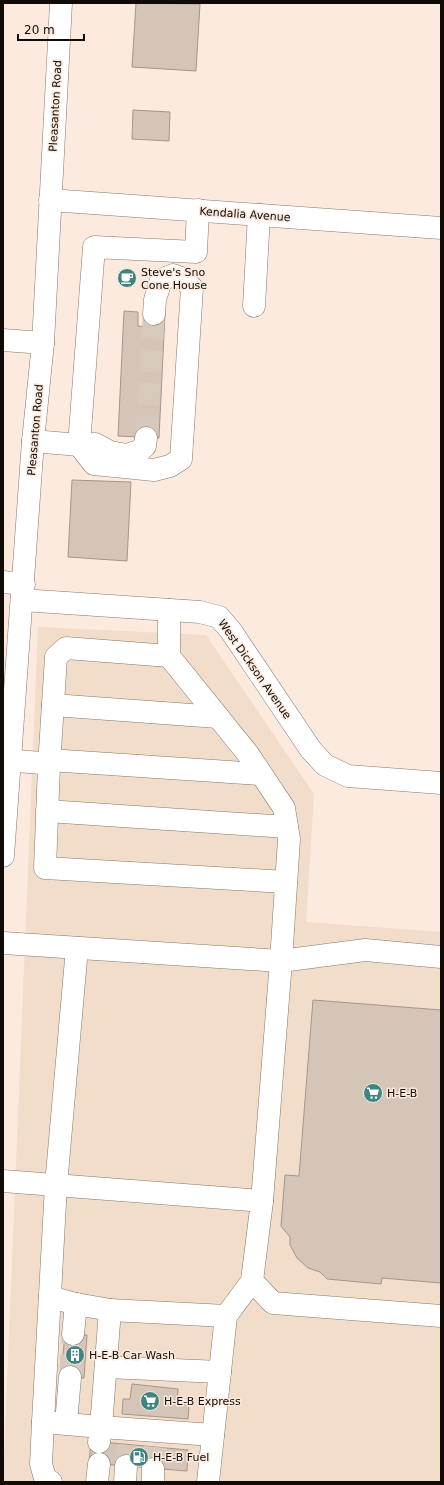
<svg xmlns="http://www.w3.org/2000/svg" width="444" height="1485" font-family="'DejaVu Sans',sans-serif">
<rect width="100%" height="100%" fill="#fbeadd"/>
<polygon fill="#f2dcca" points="38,627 206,635 314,794 306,922 441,932 441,1482 3,1482"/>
<g fill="#d5c5b8" stroke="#a6968a">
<polygon points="136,3 200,4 196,71 132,67"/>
<polygon points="133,110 170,112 169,141 132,139"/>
<polygon points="124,311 138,312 138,326 149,327 150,314 165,314 159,438 118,436"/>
<polygon points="72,480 131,482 127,561 68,557"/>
<polygon points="313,1000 441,1010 441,1283 382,1278 381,1284 327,1279 320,1272 308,1268 297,1258 290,1245 290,1237 281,1226 285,1175 299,1176"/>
<polygon points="65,1333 87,1335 84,1378 61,1376"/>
<polygon points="132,1384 178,1389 177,1404 189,1405 188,1419 122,1414 123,1399 130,1399"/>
<polygon points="91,1441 188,1450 187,1471 89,1463"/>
</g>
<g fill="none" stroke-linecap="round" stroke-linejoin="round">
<g stroke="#d8c9bd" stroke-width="22" stroke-dasharray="22 11" stroke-linecap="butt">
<polyline points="146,438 154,314"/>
<polyline points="70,1377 73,1334"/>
<polyline points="126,1466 128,1445"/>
<polyline points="153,1469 155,1447"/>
</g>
<defs>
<g id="minor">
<polyline points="50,200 441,228"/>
<polyline points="254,306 259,215"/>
<polyline points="3,340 43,343"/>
<polyline points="146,438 145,446 139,451 127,455 110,452 95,444 79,445 94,464 154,470 170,466 181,459 192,288 184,279 173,275 161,280 155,300 154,314"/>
<polyline points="33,441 79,445 94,247 196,252 198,210"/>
<polyline points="3,582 24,584"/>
<polyline points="22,600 200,612 219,617 231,631 311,750 325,765 348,776 441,783"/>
<polyline points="169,610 169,656 248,754 284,808 289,839 281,961 262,1201"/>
<polyline points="53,705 218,717"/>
<polyline points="3,760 42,763 49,766 45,868 286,882"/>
<polyline points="49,760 261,774"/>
<polyline points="49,766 56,657 66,648 169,656"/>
<polyline points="47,811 287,827"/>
<polyline points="3,943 281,961 365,950 441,957"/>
<polyline points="3,1181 262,1201 252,1281 273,1303 441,1316"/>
<polyline points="50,1297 76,1304 110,1310 226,1316"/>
<polyline points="110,1310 101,1427 213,1435"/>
<polyline points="73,1334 76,1304"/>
<polyline points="106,1367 220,1372"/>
<polyline points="43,1422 101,1427 99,1442"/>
<polyline points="66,1423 70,1377"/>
<polyline points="51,1482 45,1478 41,1464 43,1422 56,1185 77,948"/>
<polyline points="97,1482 99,1464"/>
<polyline points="125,1482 126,1466"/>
<polyline points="153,1482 153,1469"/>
<polyline points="208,1482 226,1316 252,1281"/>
</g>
<polyline id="major" points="3,856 33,441 43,343 61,3"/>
</defs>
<use href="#minor" stroke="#86776c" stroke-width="23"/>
<use href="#major" stroke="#86776c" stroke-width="23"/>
<use href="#minor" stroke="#fff" stroke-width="22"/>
<use href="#major" stroke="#fff" stroke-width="22"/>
</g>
<defs>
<symbol id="cafe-disc" viewBox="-11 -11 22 22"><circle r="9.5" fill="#3d8583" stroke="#fbeadd"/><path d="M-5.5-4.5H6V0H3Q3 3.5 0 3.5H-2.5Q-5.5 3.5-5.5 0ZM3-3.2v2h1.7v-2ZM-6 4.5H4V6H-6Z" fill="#fff"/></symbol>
<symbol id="supermarket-disc" viewBox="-11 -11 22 22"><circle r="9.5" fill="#3d8583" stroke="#fbeadd"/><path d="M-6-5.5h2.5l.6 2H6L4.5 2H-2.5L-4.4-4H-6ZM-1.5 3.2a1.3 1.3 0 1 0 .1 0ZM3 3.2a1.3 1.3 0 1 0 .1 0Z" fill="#fff"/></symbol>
<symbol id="building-disc" viewBox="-11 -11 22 22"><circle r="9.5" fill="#3d8583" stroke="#fbeadd"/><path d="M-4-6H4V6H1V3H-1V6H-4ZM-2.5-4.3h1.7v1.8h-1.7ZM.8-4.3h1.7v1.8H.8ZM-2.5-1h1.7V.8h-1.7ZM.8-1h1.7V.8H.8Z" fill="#fff"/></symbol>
<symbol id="fuel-disc" viewBox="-11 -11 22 22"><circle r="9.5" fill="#3d8583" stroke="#fbeadd"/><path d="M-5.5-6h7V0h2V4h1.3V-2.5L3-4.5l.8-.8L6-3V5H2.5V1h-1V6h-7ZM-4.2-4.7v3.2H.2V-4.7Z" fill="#fff"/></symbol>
</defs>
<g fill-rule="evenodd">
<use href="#cafe-disc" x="116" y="267" width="22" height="22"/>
<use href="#supermarket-disc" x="362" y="1082" width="22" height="22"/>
<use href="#building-disc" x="64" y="1344" width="22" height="22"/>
<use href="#supermarket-disc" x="139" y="1390" width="22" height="22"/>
<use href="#fuel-disc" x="128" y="1446" width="22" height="22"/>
</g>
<g text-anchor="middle" stroke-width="3" stroke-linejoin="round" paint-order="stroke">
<g font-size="11" fill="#110b07" stroke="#fbeadd">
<text transform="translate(55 106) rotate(-87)" y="4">Pleasanton Road</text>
<text transform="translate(245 214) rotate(4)" y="4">Kendalia Avenue</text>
<text transform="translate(35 430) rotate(-85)" y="4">Pleasanton Road</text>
<text transform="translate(255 669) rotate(55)" y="4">West Dickson Avenue</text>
</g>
<g font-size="11" fill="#110b07" stroke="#fbeadd" text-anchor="start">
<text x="141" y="276">Steve's Sno<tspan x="141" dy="13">Cone House</tspan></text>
<text x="387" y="1097">H-E-B</text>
<text x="89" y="1359">H-E-B Car Wash</text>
<text x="164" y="1405">H-E-B Express</text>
<text x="153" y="1461">H-E-B Fuel</text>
</g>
</g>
<rect width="444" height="1485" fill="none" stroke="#110b07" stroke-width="8"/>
<path d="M18 34v6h66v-6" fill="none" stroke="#110b07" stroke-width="2"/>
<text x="24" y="34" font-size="12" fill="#110b07" stroke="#fbeadd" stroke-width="3" paint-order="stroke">20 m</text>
</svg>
